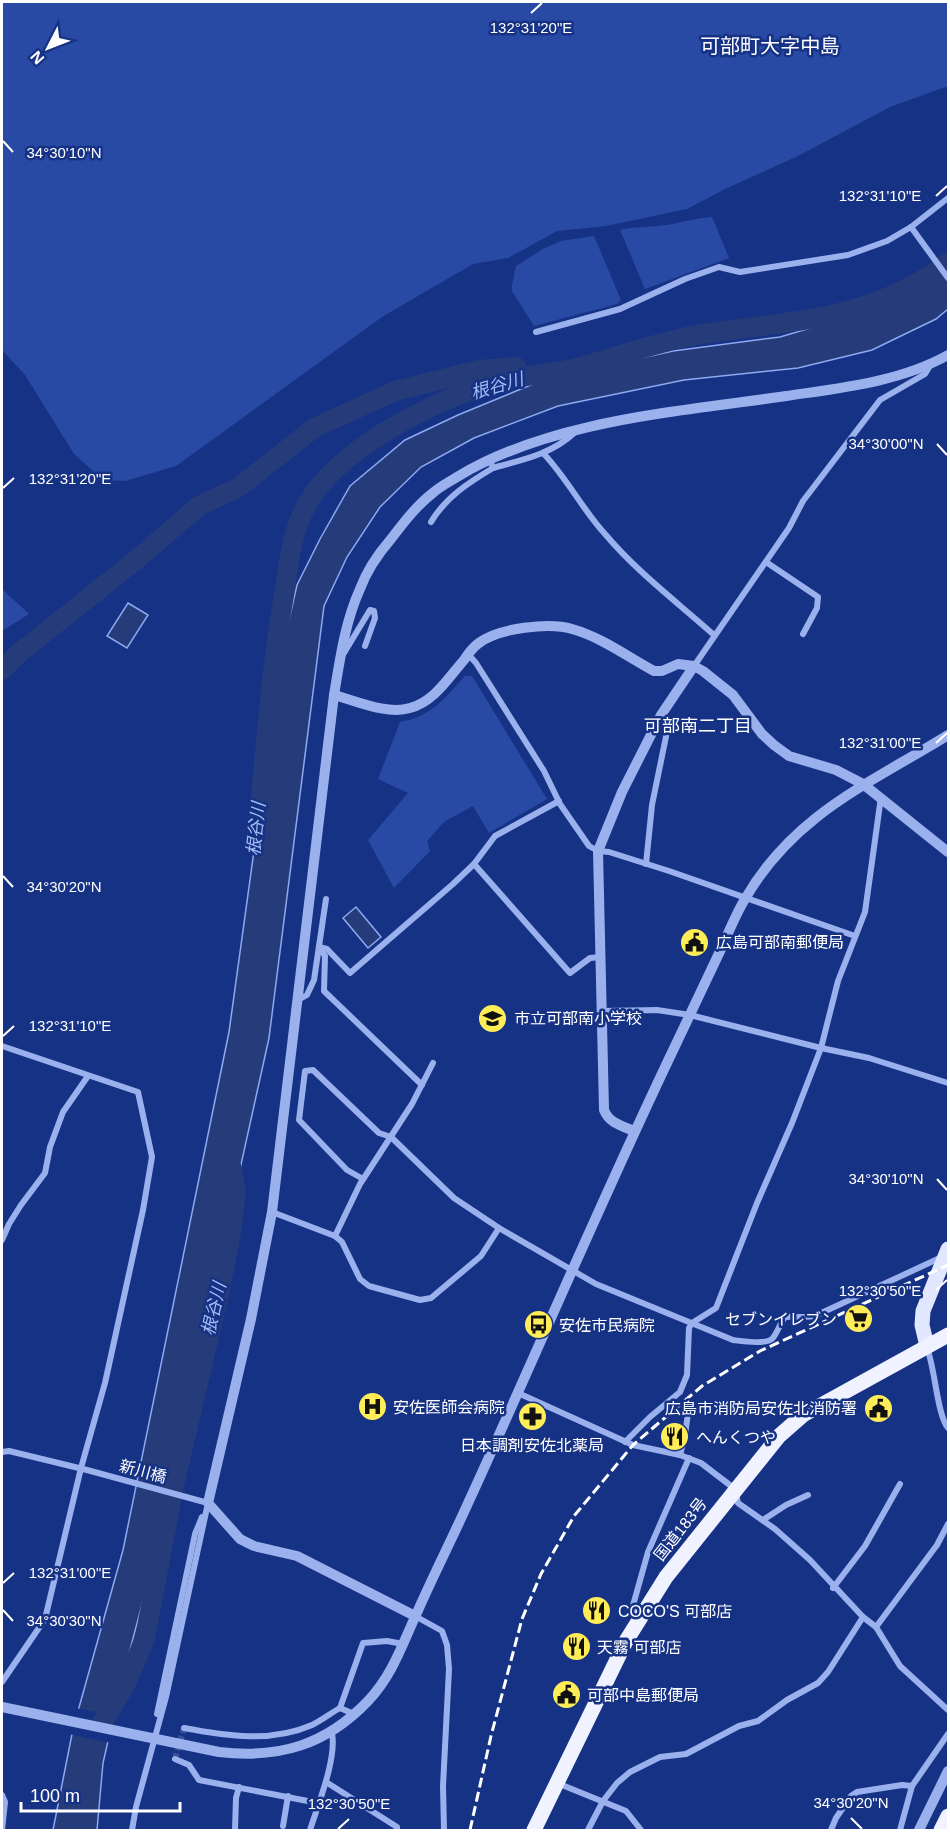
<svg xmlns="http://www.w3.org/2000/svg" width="950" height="1832" font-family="Arial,'Noto Sans JP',sans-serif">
<rect width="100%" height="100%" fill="#163285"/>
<g fill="#294aa4">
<polygon points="2,2 948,2 948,86 890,107 796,157 725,189 687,209 606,226 557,231 508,258 473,264 382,317 176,466 125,481 103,480 74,454 25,375 2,350"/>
<path d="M712,217l17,41 -84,31 -25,-59c18,-4 36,-3 53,-6 13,-3 25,-6 39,-7z"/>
<polygon points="594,236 621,300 617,304 534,326 512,291 512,285 516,266 543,249 561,241"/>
<polygon points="2,589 29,614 2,631"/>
<path d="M465,676h7l75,123 -58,34 -16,-27 -29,16 -17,19 3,10 -36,37 -26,-48 40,-47 -30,-14 22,-57c32,-6 44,-23 65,-46z"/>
</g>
<g fill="#263b7a" stroke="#8da9f0" stroke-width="1.5">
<polygon points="948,256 948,309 936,319 872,350 798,368 684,380 558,406 474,438 421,467 380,507 347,557 324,606 269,1038 152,1567 122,1680 103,1763 97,1830 53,1830 73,1729 123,1550 229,1032 281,655 297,585 320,539 350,486 405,440 458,415 543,380 673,351 780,337 851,316 910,287"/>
<polygon points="128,603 148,615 127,648 107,636"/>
<polygon points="356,907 381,937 368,948 343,918"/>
</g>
<polygon fill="#163285" points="76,1708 117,1716 111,1743 69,1734"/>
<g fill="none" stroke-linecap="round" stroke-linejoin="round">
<g stroke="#263b7a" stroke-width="20">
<polyline points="2,670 18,654 136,560 199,506 239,487 314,428 395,391 479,370 516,367"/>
<path d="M257,833c9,-79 13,-159 27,-238 4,-26 7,-56 18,-81 27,-61 122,-108 183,-129 28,-9 58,-10 87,-16 42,-10 83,-27 125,-34 93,-15 172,-13 251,-72"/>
<polyline points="103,1722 127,1682 145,1638 175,1481 219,1294 231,1233 236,1191 231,1166"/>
</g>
<polyline stroke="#395197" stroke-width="6" stroke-dasharray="6 3" stroke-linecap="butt" points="175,1759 184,1728"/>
<g stroke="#9bb1ed" stroke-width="6">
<polyline points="911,227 948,278"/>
<polyline points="536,332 620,309 685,279 719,267 740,272 848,255 887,241 911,227 948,198"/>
<path d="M543,453c24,25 39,56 62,81 32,38 72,68 109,101"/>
<path d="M490,460l3,8c29,-8 59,-14 81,-35"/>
<path d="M431,522c15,-25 37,-39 62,-54"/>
<polyline points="766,562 818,597 817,608 803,634"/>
<polyline points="344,653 370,610 374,611 375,618 365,646"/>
<polyline points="468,654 476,663 544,771 560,804 589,846 598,851 609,852 669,871 855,936"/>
<polyline points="694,666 789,528 803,501 880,400 925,374 931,364"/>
<polyline points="474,864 570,973 590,958 601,957"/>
<polyline points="646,864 652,805 669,722 661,715"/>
<polyline points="319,947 327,949 350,973 453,884 474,864 495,836 559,801"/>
<polyline points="319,947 325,956 324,991 422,1085"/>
<polyline points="298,1000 307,995 314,980 326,899"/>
<polyline points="603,1011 657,1010 690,1015 821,1048 869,1058 948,1083"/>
<polyline points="2,1046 138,1092 152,1157 143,1210 105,1383 81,1468 45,1619 2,1682"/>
<path d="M363,1179l-16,-9 -48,-50 6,-49 8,-1 66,63 12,4 63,61 45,30 97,56 137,56c8,1 32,5 39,-1 5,-5 8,-16 13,-22 12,-1 21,2 32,-2l125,-58"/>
<polyline points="272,1212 335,1236 342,1242 360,1279 369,1286 420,1300 431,1298 481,1256 499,1228"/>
<polyline points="335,1236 360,1184 412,1104 433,1063"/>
<polyline points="2,1240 9,1224 21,1205 45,1173 50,1147 63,1112 88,1076"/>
<path d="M927,1348c8,20 10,66 21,80"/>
<polyline points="518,1393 633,1445 680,1455 701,1463 735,1489 738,1503 775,1529 810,1560 863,1617 876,1627 900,1666 948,1710"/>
<polyline points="625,1442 650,1417 680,1392 687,1375 689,1328 692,1323 716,1308 757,1203 792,1123 821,1048 838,981 865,912 881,797"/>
<polyline points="2,1452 9,1451 87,1470 208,1503"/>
<polyline points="680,1455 685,1435 689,1406"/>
<polyline points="763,1520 786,1505 808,1495"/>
<polyline points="833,1588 865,1546 900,1484"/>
<polyline points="415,1616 442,1631 447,1645 449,1669 443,1786 444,1830"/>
<polyline points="640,1617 632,1609 648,1552 689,1458"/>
<polyline points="876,1627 937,1545 948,1524"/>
<polyline points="340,1708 363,1643 387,1641 403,1644"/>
<polyline points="157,1714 195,1534 202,1517"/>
<path d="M184,1728c43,8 87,15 128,-3 10,-5 19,-12 28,-17l14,6"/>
<polyline points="175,1759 189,1765 199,1780 318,1803"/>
<polyline points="326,1782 397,1827 397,1830"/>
<polyline points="557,1783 626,1811 641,1830"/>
<polyline points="2,1795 5,1802 2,1830"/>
<polyline points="283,1826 288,1796"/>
<polyline points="132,1830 136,1807 166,1697 208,1503"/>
<polyline points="235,1830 236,1798 239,1787"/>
<path d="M310,1830c8,-25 27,-72 22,-97"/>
<polyline points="588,1830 603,1801 617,1783 630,1772 660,1757 686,1754 739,1726 758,1721 787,1700 818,1683 828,1672 863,1617"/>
<polyline points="831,1830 836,1818 851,1796 857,1792 902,1785 912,1786"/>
<polyline points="900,1830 912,1786 948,1734"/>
</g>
<g stroke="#9bb1ed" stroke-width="10">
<path d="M334,695c23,6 53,20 76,13 24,-6 39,-31 54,-48 4,-6 9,-13 15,-17 19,-15 71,-21 93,-14 29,8 56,28 82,42h8l16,-7 16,2 9,5 30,24 29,39 12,11 15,11 47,14 27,14 85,68"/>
<path d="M634,1131c-12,-5 -25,-8 -30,-21l-6,-259 24,-59 39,-77 33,-49"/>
<path d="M415,1616l-118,-60 -43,-10 -14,-7 -32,-36 43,-184 21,-107 62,-517c6,-36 11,-73 26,-106 7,-19 18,-35 31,-50 13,-17 26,-34 43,-47 7,-6 15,-10 23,-15 94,-57 221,-65 329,-81 54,-8 114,-14 162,-41"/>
<path d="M2,1707l217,45c60,7 107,-7 149,-51 24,-25 34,-56 48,-86 17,-39 36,-76 53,-114 70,-153 135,-307 208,-459 15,-31 30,-63 45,-95 7,-16 14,-33 23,-48 49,-85 124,-115 203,-164"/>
<polyline points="919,1830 948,1771"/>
</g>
<polyline stroke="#e1e7ff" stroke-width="15" points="927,1346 922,1325 923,1311 948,1249"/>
<g stroke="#f0f3ff" stroke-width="15">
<polyline points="534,1830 626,1641 666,1577 779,1436 803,1415 948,1335"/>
<polyline points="941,1830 948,1816"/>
</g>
<polyline stroke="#fff" stroke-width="3" stroke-dasharray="10 4.5" stroke-linecap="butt" points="470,1830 491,1736 522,1619 541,1574 574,1516 633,1445 702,1386 760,1351 948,1265"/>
</g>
<path fill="none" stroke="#fff" stroke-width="2" d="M531,13l11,-10M3,141l10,11M936,196l11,-10M937,444l10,11M3,488l11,-10M936,743l11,-10M3,876l10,11M3,1036l11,-10M937,1179l10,11M936,1290l11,-10M3,1583l11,-10M3,1610l10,11M851,1818l11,11M338,1829l11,-10"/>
<defs>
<symbol id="civic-disc" viewBox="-11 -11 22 22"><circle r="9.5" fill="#ffed57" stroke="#163285"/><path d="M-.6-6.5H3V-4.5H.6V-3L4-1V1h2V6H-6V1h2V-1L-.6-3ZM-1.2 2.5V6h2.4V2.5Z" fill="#111"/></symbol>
<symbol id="school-disc" viewBox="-11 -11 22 22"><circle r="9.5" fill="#ffed57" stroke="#163285"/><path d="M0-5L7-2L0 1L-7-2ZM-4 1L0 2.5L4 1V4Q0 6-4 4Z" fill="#111"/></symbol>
<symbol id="supermarket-disc" viewBox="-11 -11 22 22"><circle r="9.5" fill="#ffed57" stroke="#163285"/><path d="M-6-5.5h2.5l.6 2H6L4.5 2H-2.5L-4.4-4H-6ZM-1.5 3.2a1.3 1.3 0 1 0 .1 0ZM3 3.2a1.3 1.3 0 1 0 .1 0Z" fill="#111"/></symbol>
<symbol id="bus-disc" viewBox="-11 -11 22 22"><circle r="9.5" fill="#ffed57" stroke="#163285"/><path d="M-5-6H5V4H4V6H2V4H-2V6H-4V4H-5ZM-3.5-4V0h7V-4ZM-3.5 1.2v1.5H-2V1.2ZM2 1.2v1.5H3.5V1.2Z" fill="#111"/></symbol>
<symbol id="hospital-disc" viewBox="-11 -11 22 22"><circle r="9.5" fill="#ffed57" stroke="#163285"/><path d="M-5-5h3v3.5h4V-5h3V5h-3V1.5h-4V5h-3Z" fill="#111"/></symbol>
<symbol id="pharmacy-disc" viewBox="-11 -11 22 22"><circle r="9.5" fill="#ffed57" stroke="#163285"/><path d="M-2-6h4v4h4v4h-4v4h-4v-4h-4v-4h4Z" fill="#111"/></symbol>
<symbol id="restaurant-disc" viewBox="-11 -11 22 22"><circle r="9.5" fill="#ffed57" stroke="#163285"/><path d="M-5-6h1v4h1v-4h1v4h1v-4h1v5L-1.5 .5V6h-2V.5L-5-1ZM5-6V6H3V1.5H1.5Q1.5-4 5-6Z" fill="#111"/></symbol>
</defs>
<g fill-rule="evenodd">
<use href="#civic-disc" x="678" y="926" width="33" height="33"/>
<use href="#school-disc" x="476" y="1002" width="33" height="33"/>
<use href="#supermarket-disc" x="842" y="1302" width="33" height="33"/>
<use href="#bus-disc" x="522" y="1308" width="33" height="33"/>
<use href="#hospital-disc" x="356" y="1390" width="33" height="33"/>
<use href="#civic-disc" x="862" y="1392" width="33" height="33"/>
<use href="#pharmacy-disc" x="516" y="1400" width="33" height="33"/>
<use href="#restaurant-disc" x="658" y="1420" width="33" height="33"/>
<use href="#restaurant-disc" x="580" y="1594" width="33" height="33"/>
<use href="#restaurant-disc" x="560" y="1630" width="33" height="33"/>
<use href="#civic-disc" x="550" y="1678" width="33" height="33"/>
</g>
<g text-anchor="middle" stroke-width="5" stroke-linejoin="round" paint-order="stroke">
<g font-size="16" fill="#fff" stroke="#163285" text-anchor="start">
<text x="716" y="948">広島可部南郵便局</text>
<text x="514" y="1024">市立可部南小学校</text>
<text x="837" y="1325" text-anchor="end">セブンイレブン</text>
<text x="559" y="1331">安佐市民病院</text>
<text x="393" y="1413">安佐医師会病院</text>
<text x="857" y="1414" text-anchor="end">広島市消防局安佐北消防署</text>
<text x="696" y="1443">へんくつや</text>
<text x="532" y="1451" text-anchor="middle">日本調剤安佐北薬局</text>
<text x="618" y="1617">COCO'S 可部店</text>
<text x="597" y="1653">天霧 可部店</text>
<text x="587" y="1701">可部中島郵便局</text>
</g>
<g font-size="16" fill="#fff" stroke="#163285">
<text transform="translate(143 1471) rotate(15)" y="6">新川橋</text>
<text transform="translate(680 1529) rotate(-52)" y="6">国道183号</text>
</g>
<g font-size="18" font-style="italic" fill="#a6bcf5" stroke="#163285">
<text transform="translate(497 386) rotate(-16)" y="6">根谷川</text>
<text transform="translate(256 829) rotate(-84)" y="6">根谷川</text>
<text transform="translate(214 1309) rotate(-77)" y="6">根谷川</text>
</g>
<g font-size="18" fill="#fff" stroke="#163285">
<text x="698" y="732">可部南二丁目</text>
</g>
<g font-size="20" fill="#fff" stroke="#163285">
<text x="770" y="53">可部町大字中島</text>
</g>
</g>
<g font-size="15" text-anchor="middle" fill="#fff" stroke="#163285" stroke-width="5" stroke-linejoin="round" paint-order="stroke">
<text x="531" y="33">132°31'20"E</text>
<text x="64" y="158">34°30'10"N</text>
<text x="880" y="201">132°31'10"E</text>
<text x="886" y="449">34°30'00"N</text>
<text x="70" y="484">132°31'20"E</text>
<text x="880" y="748">132°31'00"E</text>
<text x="64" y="892">34°30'20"N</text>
<text x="70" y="1031">132°31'10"E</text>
<text x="886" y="1184">34°30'10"N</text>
<text x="880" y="1296">132°30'50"E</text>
<text x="70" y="1578">132°31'00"E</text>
<text x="64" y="1626">34°30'30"N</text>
<text x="851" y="1808">34°30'20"N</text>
<text x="349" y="1809">132°30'50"E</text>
</g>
<rect width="950" height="1832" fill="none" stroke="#ffffff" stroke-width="6"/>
<g transform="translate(48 48) rotate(228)" stroke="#163285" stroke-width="4.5" paint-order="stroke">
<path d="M0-4.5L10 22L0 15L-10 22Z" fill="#ffffff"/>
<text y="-9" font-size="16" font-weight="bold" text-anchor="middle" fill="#ffffff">N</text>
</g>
<path d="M21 1802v9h159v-9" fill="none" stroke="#ffffff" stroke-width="3"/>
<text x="30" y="1802" font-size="18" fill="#ffffff" stroke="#163285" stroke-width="4.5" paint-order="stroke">100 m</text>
</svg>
